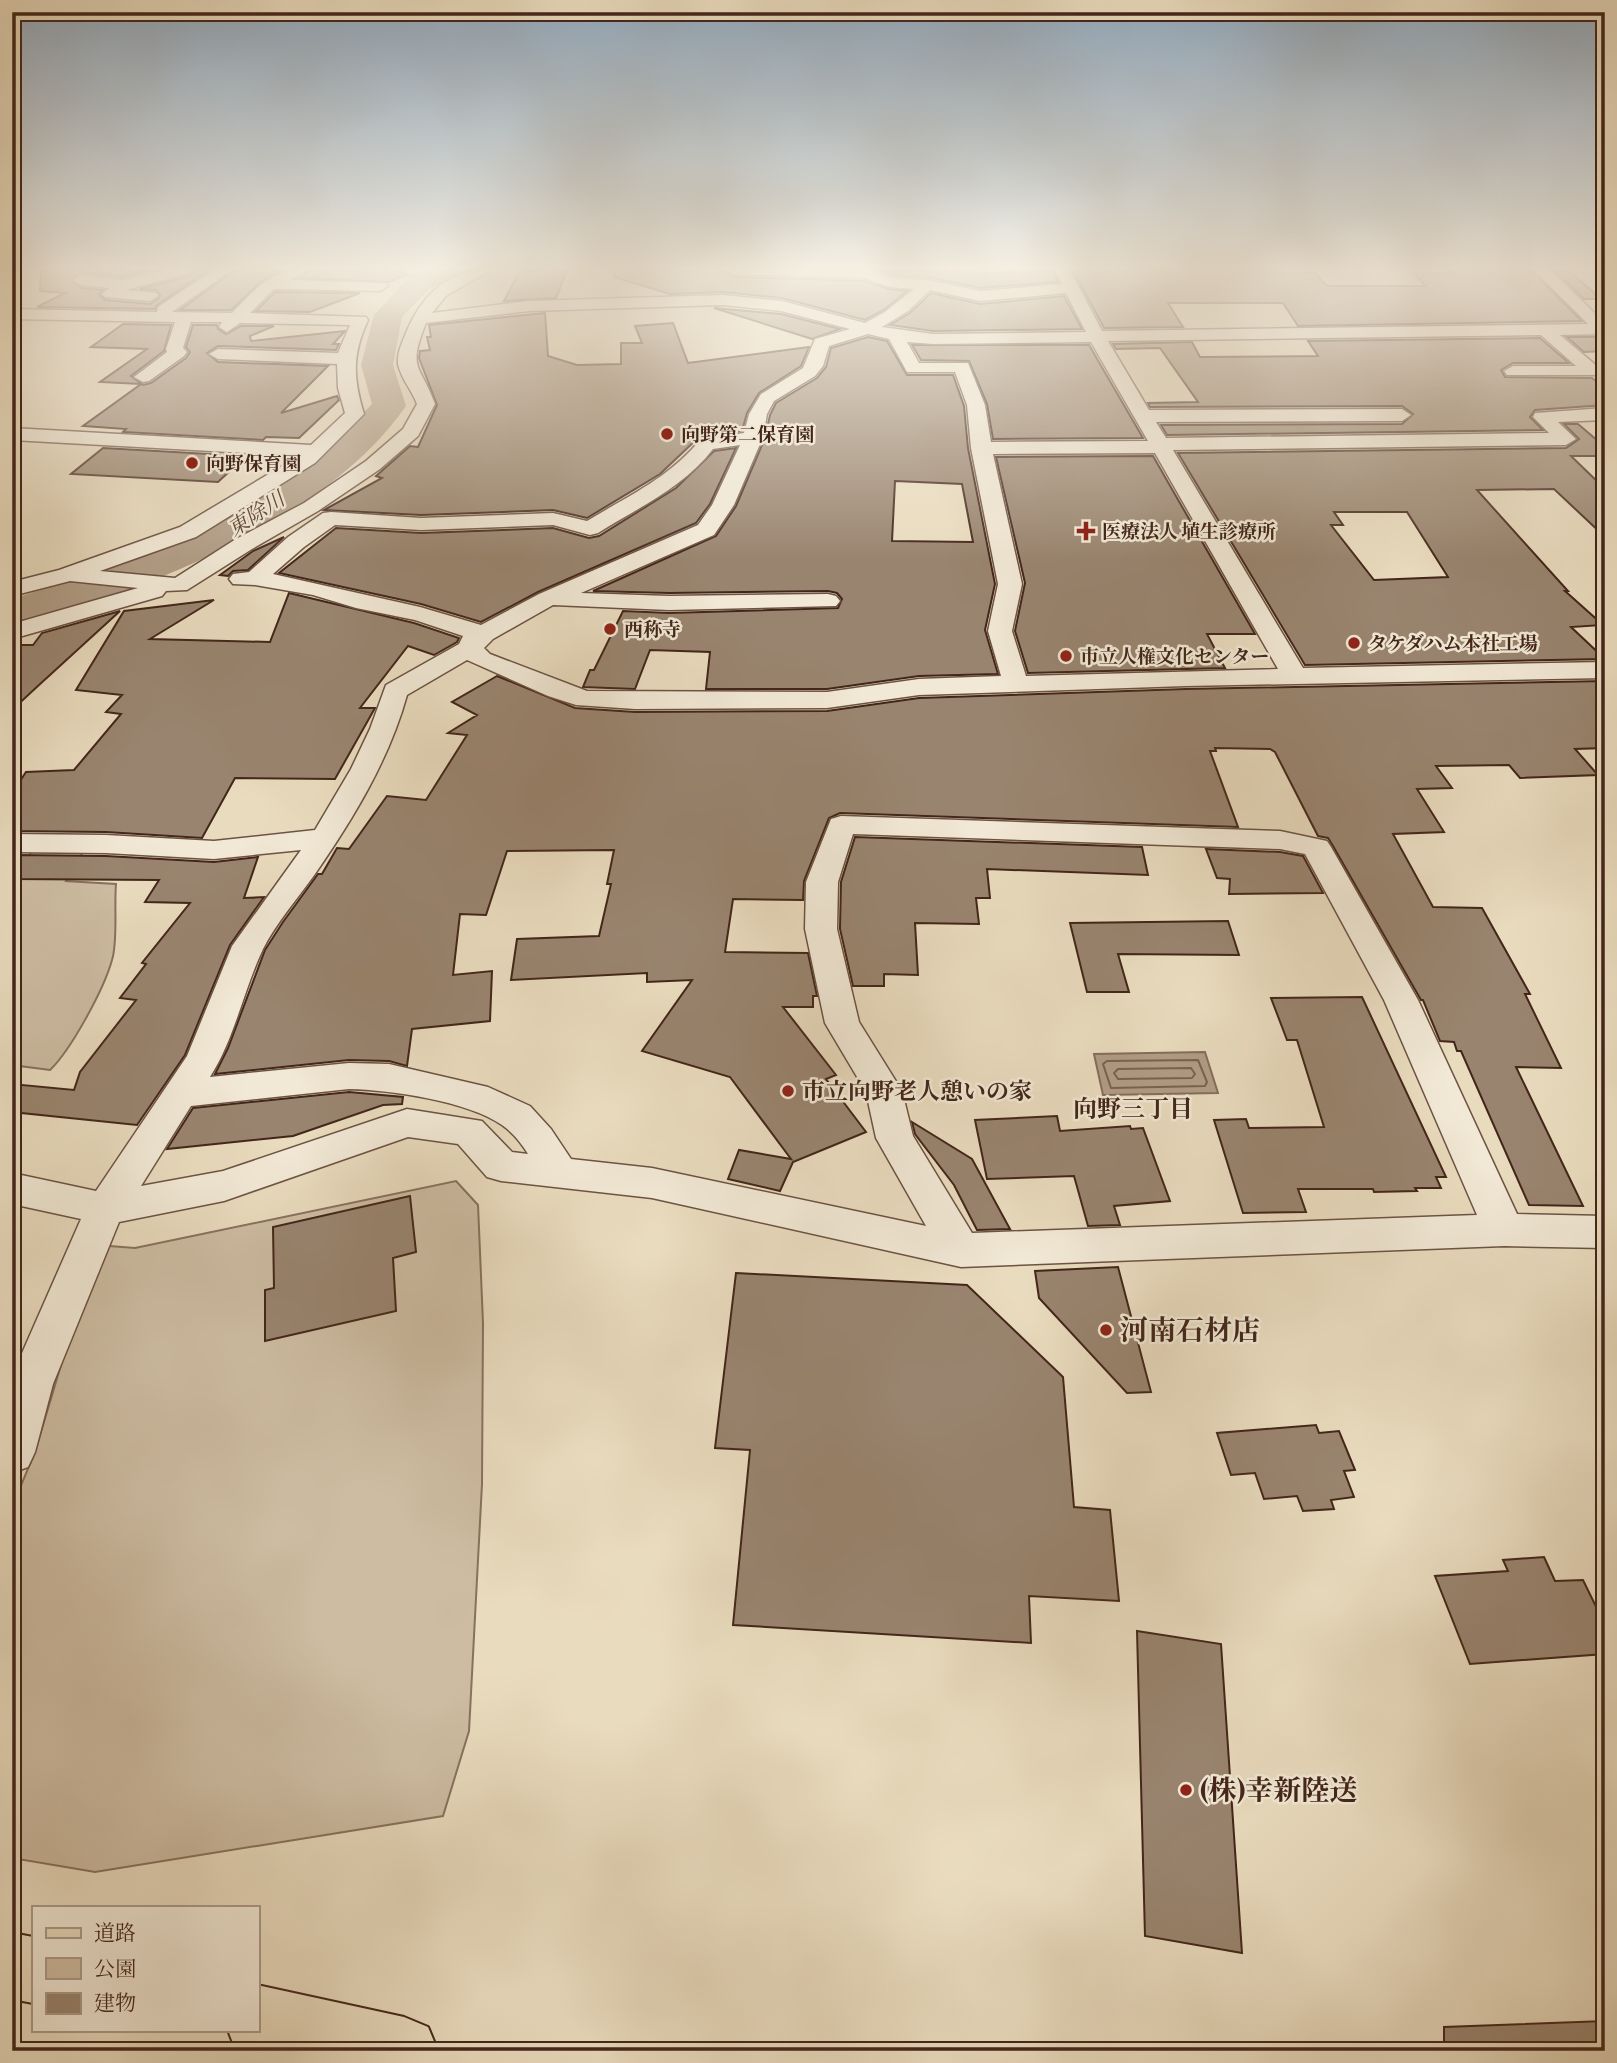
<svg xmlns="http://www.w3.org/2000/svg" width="1617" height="2063" font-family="'Libre Bodoni','Noto Serif JP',serif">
<rect width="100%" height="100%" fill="#e9dbbe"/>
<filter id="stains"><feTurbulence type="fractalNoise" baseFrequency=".00286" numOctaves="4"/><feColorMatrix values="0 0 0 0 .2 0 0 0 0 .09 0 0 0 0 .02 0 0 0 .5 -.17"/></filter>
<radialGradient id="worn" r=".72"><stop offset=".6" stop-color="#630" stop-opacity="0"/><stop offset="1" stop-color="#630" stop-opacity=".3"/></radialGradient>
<g fill="#cdbca2" stroke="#88715e" stroke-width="2">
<path d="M33,850l50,2 -17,29 50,3c-2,21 2,58 -4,76 -8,29 -41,90 -62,110l-38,-5v-186z"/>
<polygon points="456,1181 478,1205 483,1323 482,1484 469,1731 443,1816 95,1872 12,1858 12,1507 35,1452 97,1245 135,1248"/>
</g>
<polygon fill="#b19d86" stroke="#856d5b" stroke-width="2" points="1205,1052 1218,1093 1103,1095 1094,1054"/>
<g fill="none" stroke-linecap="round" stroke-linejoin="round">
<g stroke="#7a6250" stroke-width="2">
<polygon points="1198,1060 1207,1082 1205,1086 1111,1088 1103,1064 1107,1061"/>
<polygon points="1191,1068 1195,1074 1192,1078 1118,1079 1114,1073 1118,1069"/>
</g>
<path fill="#b19d86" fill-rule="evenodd" d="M428,270h38l-4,6 -33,13 -27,28 -9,48 13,41c-79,114 -263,187 -394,220v-27c138,-42 259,-88 360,-195l-11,-39 13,-50 35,-38z"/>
</g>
<g fill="#99846f" stroke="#43261a" stroke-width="2" fill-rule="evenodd">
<polygon points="41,270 153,270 123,277 81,272 71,279 81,288 103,290 99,294 105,300 150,304 159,298 160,295 156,290 140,289 190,276 193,270 209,270 157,305 155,309 37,307 65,293 40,291"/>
<polygon points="235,270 284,270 263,280 231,310 180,310"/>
<polygon points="311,270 398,270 407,275 388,282 300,278"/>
<polygon points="520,270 567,270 556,298 504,301"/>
<polygon points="615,270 724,270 734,277 864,281 889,289 907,291 884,310 865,320 782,298 723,292 670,294 614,277"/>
<polygon points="878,270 985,273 1053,271 1058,282 980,288 928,277 893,275"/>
<polygon points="1073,270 1274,270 1276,273 1315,273 1327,286 1426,286 1413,273 1451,273 1447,270 1531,270 1582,321 1298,326 1283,303 1168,303 1183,327 1104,328"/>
<polygon points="1555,271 1569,271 1601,299 1584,299"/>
<polygon points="275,292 360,293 310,312 256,311"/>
<polygon points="931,293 980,304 1064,296 1082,329 933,331 890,325 910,313"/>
<polygon points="714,308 781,314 840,329 812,339"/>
<polygon points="545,313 548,356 577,365 621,364 621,343 642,343 635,326 673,323 688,363 809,347 801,366 759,393 747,413 742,431 698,438 660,474 587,518 553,510 421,515 324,510 382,478 376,476 410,446 418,447 437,405 419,358 420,351 430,350 427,337 431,337 429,325"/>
<polygon points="123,324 171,325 164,351 131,376 143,385 151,383 186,358 190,352 186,347 193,325 217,325 218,329 226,334 241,326 274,326 250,336 251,341 345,331 333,344 339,344 336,350 218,346 207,353 218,362 328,366 281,413 337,396 339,400 299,438 266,437 263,440 123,432 126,429 83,426 141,384 100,382 147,349 91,347"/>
<path d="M868,337l19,4 20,34h46l11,31 4,42 27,136 -10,46 13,44 -79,2 -92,13h-121l4,-37 -60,-2 -15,39 -52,-2 7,-17h4l29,-59 46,2 169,-5 4,-9 -5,-6 -9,-2 -159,2 -76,-2 123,-55 20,-30 29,-68 5,-23 6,-12 41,-25 9,-11 5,-19zM895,481l67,3 11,58 -81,-1z"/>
<polygon points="1567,337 1605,337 1605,351 1584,352"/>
<polygon points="1540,338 1569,363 1513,363 1501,370 1505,377 1592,378 1605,389 1605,405 1535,410 1530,417 1543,430 1167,435 1161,425 1402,424 1413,414 1402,406 1150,407 1148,403 1198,402 1160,348 1116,349 1113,344 1192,342 1200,357 1318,356 1308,341"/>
<polygon points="912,345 1089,345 1143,438 993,439 987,404 969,361 921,360"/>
<path d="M1564,424h14l27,23v9h-34l34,33v48l-51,-48 -77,1 91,101h-3l38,34 -32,2 34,32 -300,6 -127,-212 388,-5 13,-9zM1334,512h73l41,65 -74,3 -43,-55h12z"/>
<polygon points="103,448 246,456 218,482 71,474"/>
<polygon points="736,448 710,504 696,523 538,592 481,622 421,604 279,573 336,528 421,533 553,528 589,538 599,536 676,488 714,451"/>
<polygon points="1153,456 1255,634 1207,634 1225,668 1028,673 1015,631 1025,583 996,457"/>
<polygon points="284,537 248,570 233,571 228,576 220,575 253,551"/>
<polygon points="289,593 414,623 459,638 457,642 434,655 408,646 360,708 375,708 335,779 235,778 202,838 106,832 12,831 12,782 20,781 26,772 74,770 121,714 106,712 122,695 76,690 124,611 214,600 150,639 270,642"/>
<polygon points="120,611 39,685 12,710 12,645 33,645 42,633"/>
<polygon points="497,676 575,708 635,712 827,711 919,698 1186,689 1605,681 1605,748 1575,749 1598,775 1520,778 1509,765 1436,766 1452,788 1417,789 1444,832 1393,834 1433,907 1482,908 1530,994 1525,994 1561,1068 1516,1067 1583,1206 1529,1205 1461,1051 1457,1051 1454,1042 1440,1041 1423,1000 1421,1000 1333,846 1328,838 1318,836 1275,752 1270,749 1215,748 1216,751 1210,751 1238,827 840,813 829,818 804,881 803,900 733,899 725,952 808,953 817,996 813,996 813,1007 783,1007 836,1075 826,1079 866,1132 793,1162 780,1191 728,1179 739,1150 791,1159 730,1077 642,1051 692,980 647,982 647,973 511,980 517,939 599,936 611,884 607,884 614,850 507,851 486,915 460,914 453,975 492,971 490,1021 412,1029 407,1066 389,1061 349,1060 215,1074 228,1048 265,950 283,922 318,874 322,874 337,848 349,849 387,796 426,800 467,735 448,733 477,715 452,702"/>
<polygon points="855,837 1142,847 1148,875 987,869 990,898 976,898 979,924 915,923 918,975 884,974 884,986 853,986 840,929 841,882"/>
<polygon points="1206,849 1280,852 1303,856 1323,893 1229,894 1230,879 1217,878"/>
<polygon points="12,855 106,856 214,862 258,857 244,898 264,897 230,945 185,1055 137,1125 12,1112 12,1084 74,1090 80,1072 136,1000 120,998 146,964 142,963 190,903 145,902 159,880 12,879"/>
<polygon points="1228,921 1239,955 1118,954 1129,992 1087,992 1070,923"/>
<polygon points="1362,997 1446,1177 1436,1177 1441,1188 1415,1188 1417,1191 1374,1192 1373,1189 1298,1189 1306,1212 1243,1213 1214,1120 1246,1119 1249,1128 1324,1127 1297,1040 1287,1040 1271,998"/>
<polygon points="349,1092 403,1097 402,1104 383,1105 293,1136 167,1149 193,1108"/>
<polygon points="1057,1116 1060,1131 1130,1126 1131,1129 1143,1128 1170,1201 1114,1206 1120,1225 1088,1226 1074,1176 987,1179 975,1120"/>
<polygon points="912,1122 972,1159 1010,1229 977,1230 954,1185 915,1134"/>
<polygon points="410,1196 416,1252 393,1258 396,1311 265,1341 265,1290 274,1288 273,1227"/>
<polygon points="1118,1267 1151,1392 1127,1393 1039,1298 1035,1271"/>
<polygon points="736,1273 967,1285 1063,1377 1074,1507 1110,1510 1119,1601 1029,1596 1031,1643 733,1625 750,1450 715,1448"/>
<polygon points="1316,1425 1319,1433 1339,1431 1355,1470 1344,1471 1354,1497 1331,1500 1334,1509 1303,1511 1297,1496 1264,1499 1255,1473 1231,1475 1217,1433"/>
<polygon points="1544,1557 1555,1581 1583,1580 1605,1625 1605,1654 1470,1664 1435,1576 1508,1571 1503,1560"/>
<polygon points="1137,1631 1221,1644 1242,1953 1145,1936"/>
<polygon points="1605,2021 1605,2051 1444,2051 1444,2027"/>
</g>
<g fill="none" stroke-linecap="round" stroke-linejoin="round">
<defs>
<g id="street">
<polygon points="165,270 191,270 189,273 126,290 156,293 158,296 150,301 105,297 102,294 109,288 81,285 73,280 81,275 123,280"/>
<path d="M214,270h18l-60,42 60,1c26,-26 37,-43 76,-43l-18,10 95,3 3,3 -8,5 -106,-2 -24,24 116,4 2,3c-16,34 -15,58 -4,94l-49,49 -119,74 -96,34 75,7 61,-39 68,-36 62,-42 37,-32 14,-25c-5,-14 -16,-25 -19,-40 -1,-11 4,-21 8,-31 16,-38 41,-63 85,-63l-45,26 -14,17 97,-12 194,-6 59,6 83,22 20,-11 29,-23 -24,-2 -25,-9 -131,-4 -7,-4h143l22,8 35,2 53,11 82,-7 -7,-14h15l32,61 486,-7 -54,-54h16l55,53v11l-45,1 38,32 3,4 -3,4h-91l-3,-4 9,-5h63l-35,-31 -433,6 41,69 253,-1 9,6 -9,6 -246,1 10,16 383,-5 -16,-16 2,-4 70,-5v12l-47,2 18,17 -10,6 -393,5 130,218 302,-6v16l-419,8 -267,9 -92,13 -192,1 -59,-4 -28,-9 -81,-36 -60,35c-18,65 -54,124 -92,179 -17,24 -39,49 -52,75 -20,42 -28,89 -53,128l139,-14 40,1 99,23 42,19 21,23 20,30 81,9 274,58 -50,-88 -10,-46 -41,-69 -20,-94 1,-47 25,-63 10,-3 439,15 47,10 4,6 87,153 99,214 88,2v32l-101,-2 -543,21 -309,-69 -151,-17 -14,-4 -29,-33 -50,-7 -184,64 -105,21 -66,162 -18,68 -7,15 -16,6v-97l69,-157 -69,-15v-31l84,18 91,-135 45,-110 69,-96 -87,9 -108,-6 -94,-1v-18l94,1 108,6 101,-11 36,-61 19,-40 16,-44 73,-41 4,-8 -48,-16 -59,-12 -43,-13 -58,-10 -22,-1 -4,-5 4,-5 16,-2 39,-35 35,-24 8,-1 90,6 132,-5 34,8c41,-25 82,-43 113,-81l44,-7 5,-19 12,-20 42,-26 12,-29 35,-10 -69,-18 -58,-6 -194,6 -103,12c-19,47 -6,40 9,81l-17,32 -38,33 -62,42 -66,38 -65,41 -21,1 -4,5 -150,43v-15l126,-36 -68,-7 -58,15v-14l47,-12 121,-43 119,-71 -287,-16v-12l299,17 34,-32 -7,-25 -1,-24 -119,-5 -9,-5 9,-5 120,4 12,-28 -110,-2 -13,9 -8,-5 3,-5h-31l-8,26 4,4 -3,4 -35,25 -6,1 -9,-5 33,-25 -1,-3 9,-27 -163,-3v-10l145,3 1,-5zM930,290l50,11 86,-8 20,39 -153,2 -51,-7 26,-16zM868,334l21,5 18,33h48l12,33 4,43 27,136 -10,47 13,45 -82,3 -92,13 -240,-1 -97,-37 -6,-6 9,-9 60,-34 116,5 167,-4 4,-5 -4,-5 -8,-2 -159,2 -88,-3 133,-58 20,-30 29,-68 4,-23 7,-13 41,-25 8,-10 6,-20zM907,342l26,2 158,-2 57,99 -157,1 -6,-37 -17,-42h-49zM740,445l-28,60 -14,20 -159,69 -58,31 -61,-18 -147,-33 31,-27 31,-22 86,5 132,-5 37,10 8,-2c41,-26 85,-45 115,-84zM1155,453l123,216 -252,7 -14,-45 10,-47 -29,-130zM853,834l427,15 25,5 79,146 93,215 -505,18 -59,-97 -11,-45 -43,-69 -22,-93 1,-47zM349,1089c42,1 118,12 153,36 10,7 20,19 26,29l-16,-2 -30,-31 -75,-12 -184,62 -82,15 50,-80z"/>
<polygon points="400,270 423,270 424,272 417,276"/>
</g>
<g id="primary">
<polygon points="12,1933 33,1937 33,2003 12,1999"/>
<polygon points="257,1985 404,2017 428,2027 438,2051 253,2051 233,2043 228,2030 257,2030"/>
</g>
</defs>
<use href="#street" stroke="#6c5343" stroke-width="3"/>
<use href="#primary" stroke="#43261a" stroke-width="4"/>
<use href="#street" fill="#f1e8d5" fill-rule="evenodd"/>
<use href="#primary" fill="#e9dbbe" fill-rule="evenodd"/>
</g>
<linearGradient id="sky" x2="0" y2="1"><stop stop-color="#92abc1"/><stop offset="0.48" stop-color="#f5efe2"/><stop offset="1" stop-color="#f5efe2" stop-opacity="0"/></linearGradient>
<rect width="1617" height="559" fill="url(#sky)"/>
<g fill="#8f2418" stroke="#f1e8d5" stroke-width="2.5">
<circle cx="667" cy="434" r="7"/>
<circle cx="192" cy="463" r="7"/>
<path d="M1082.5 520.5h7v7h7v7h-7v7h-7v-7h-7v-7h7z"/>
<circle cx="610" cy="629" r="7"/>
<circle cx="1354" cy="643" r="7"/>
<circle cx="1066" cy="656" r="7"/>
<circle cx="788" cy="1091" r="7"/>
<circle cx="1106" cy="1330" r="7"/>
<circle cx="1186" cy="1790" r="7"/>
</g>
<g text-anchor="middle" stroke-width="5" stroke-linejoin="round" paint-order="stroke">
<g font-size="19" font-weight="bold" fill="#43261a" stroke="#f1e8d5" text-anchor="start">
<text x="681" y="441">向野第二保育園</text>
<text x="206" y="470">向野保育園</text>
<text x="1102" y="538">医療法人 埴生診療所</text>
<text x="624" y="636">西称寺</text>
<text x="1368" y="650">タケダハム本社工場</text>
<text x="1080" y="663">市立人権文化センター</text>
</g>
<g font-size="21" font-style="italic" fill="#644a3a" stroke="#f1e8d5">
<text transform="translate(256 514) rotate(-33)" y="7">東除川</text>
</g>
<g font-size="23" font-weight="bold" fill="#43261a" stroke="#f1e8d5" text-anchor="start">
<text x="802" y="1099">市立向野老人憩いの家</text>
</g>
<g font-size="24" font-weight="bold" fill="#43261a" stroke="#f1e8d5">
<text x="1133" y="1117">向野三丁目</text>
</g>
<g font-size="28" font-weight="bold" fill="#43261a" stroke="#f1e8d5" text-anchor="start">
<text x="1120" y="1340">河南石材店</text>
<text x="1200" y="1800">(株)幸新陸送</text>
</g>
</g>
<rect width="1617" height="2063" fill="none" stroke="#e9dbbe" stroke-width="42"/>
<rect x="14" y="14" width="1589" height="2035" fill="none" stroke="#43261a" stroke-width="3.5"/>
<rect x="21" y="21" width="1575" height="2021" fill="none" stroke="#43261a" stroke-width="2"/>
<rect x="32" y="1906" width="228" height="126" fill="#f1e8d5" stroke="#ab9a8a" stroke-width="2"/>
<rect x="46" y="1928" width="35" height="10" fill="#e9dbbe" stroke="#ab9a8a" stroke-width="2"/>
<text x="94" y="1940" font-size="21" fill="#43261a">道路</text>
<rect x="46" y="1958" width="35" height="21" fill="#cdbca2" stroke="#ab9a8a" stroke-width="2"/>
<text x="94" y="1976" font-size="21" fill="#43261a">公園</text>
<rect x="46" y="1993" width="35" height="21" fill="#99846f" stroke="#ab9a8a" stroke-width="2"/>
<text x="94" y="2010" font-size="21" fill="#43261a">建物</text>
<rect width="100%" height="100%" filter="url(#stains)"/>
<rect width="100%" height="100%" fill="url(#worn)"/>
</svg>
